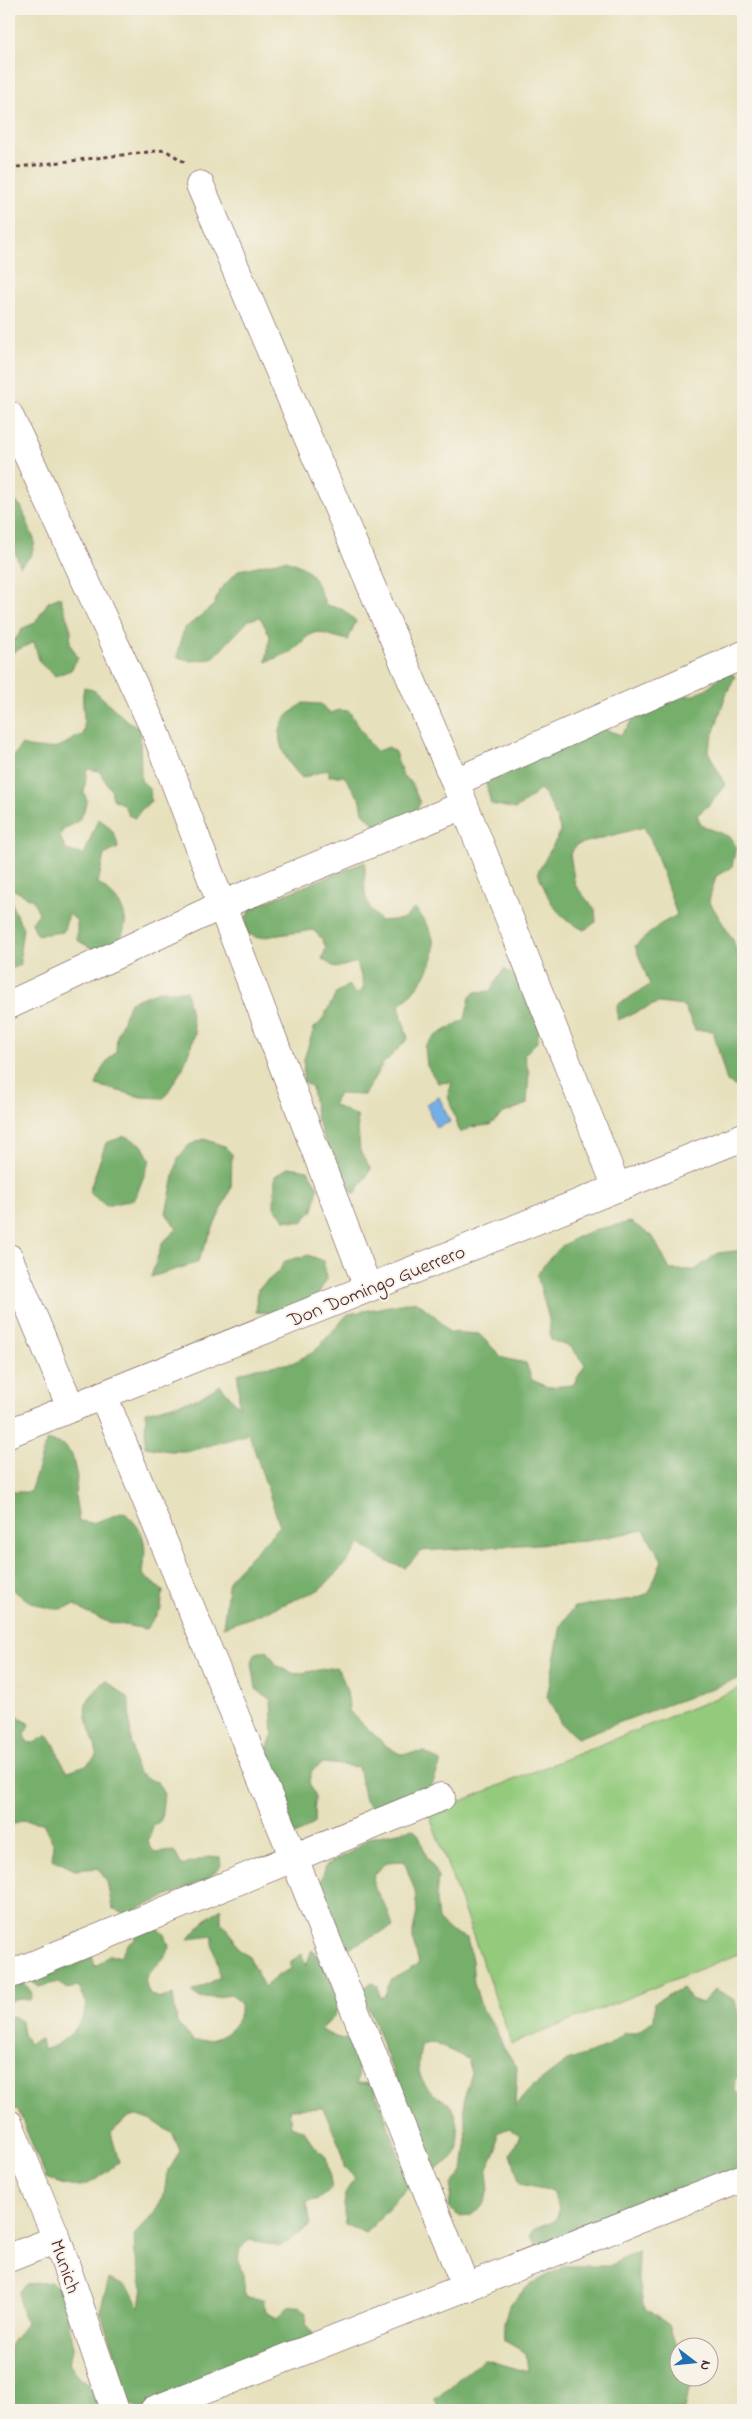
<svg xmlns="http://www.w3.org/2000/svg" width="752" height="2419" font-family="'Indie Flower',sans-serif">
<rect width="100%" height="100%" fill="#f7f3e8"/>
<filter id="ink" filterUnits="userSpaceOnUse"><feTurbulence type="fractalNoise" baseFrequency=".02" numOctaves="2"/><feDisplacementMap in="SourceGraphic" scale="10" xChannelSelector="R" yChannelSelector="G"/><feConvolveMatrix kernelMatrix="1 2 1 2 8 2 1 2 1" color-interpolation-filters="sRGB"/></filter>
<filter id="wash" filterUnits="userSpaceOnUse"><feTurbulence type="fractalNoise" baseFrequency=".0096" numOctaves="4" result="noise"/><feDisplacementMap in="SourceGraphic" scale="20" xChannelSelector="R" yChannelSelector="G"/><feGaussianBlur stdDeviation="1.12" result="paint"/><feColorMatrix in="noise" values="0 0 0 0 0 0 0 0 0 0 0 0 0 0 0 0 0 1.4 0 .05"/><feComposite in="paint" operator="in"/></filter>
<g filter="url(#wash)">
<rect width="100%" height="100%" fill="#e6e0bc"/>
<polygon fill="#93ca7c" stroke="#6e7454" points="743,1687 743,1952 512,2044 429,1814"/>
<g fill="#76ae6c" stroke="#60664c">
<polygon points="9,497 21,506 35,542 31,556 20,566 9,536"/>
<path d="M285,560c30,9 29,19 41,45l16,4 14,12 -8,19 -31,-8 -9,4 -15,15 -27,11 4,-26 -10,-19 -11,3 -37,39 -20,2 -15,-4 7,-28 30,-24 5,-14 20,-21z"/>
<polygon points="60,597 71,630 70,644 78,658 71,670 55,676 40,663 34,642 9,654 9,637 15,640 23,628 35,623 48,602"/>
<path d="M725,670l10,6 -10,21 -17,54 17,34 -15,19 -13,11 4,10 29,12 6,9 -4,21 -16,9 -7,25 24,39 10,32v118l-16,-8 -14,-51 -18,-1 -11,-24 -26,-3 -40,17 -1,-15 33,-20 -15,-39 24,-21 18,-10 -23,-68 -10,-20 -68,18 -6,9 5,31 20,25 1,12 -12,8c-29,-15 -35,-28 -46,-58l23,-41 -9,-24 -11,-18 -25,20 -25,-5 -7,-29 111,-49 26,9 15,-19 40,-20 18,-1 17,-9z"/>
<path d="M84,687l11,4 29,27 16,11 1,51 9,9 1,12 -9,8 -7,9 -7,-3 -4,-10 -11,-6 -2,-9 -12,-19 -12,-2 -3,24 3,7c-4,15 -6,23 -23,28l-4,8 6,14 18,5 14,-36c12,6 19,16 20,29l-14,7 -6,28c27,20 39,41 12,68l-19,-3 -14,-8v-19l-8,-7 -6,18 -26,3 -5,-12 7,-10 -6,-13 -23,-12 3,20 10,20 -3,23 1,14 -12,5v-211l4,-2 8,-12c10,3 26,5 36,2 9,-2 16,-10 26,-12 4,-17 -3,-30 1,-48z"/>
<path d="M303,703l18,1 9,9 10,-3 9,1 21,33 7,7 12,-4 6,5 8,24 8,6 9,21 -8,15 -27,8 -10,-1 -12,-12 -2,-12 -17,-25h-15v-7l-27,9c-13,-13 -30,-37 -19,-56 3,-7 14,-14 20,-19z"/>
<path d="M365,862c0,25 -4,41 16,59l23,-2 11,-11c5,8 14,18 17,27 9,29 -15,53 -33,71l9,33 -26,26 -18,30 -25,-1 -6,11 24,11 3,35 11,18 -16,25 -14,-12 -24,-62 -5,-32 -9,-7 1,-22 10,-31 7,-6 15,-28 12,-9 8,9 8,-6 -7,-26 -21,6 -14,-9 4,-11 -4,-9 -9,-9 -55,8 -12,-5v-16l7,-10z"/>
<polygon points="504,969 521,981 542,1017 537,1042 524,1055 529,1073 527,1104 504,1113 490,1125 471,1127 460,1133 448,1096 452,1082 438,1083 427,1066 425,1046 434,1037 465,1019 470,997 475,992 490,991"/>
<polygon points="159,991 186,991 195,1034 183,1068 164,1098 141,1097 96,1085 102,1068 116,1051 117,1036 130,1002"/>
<polygon points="125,1136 142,1145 150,1160 135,1199 106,1206 89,1192 106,1143"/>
<polygon points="204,1139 224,1146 232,1154 231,1188 197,1263 151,1277 162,1243 177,1229 166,1213 178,1158 189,1145"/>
<polygon points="289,1167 308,1170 318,1188 313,1210 302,1222 285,1220 274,1207 275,1176"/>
<path d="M631,1222l22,15 17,33h25l23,-17 25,-3v427l-166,61 -16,-14 -14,-27 14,-72 13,-18 59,-8 16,-6 13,-33 -18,-30 -58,11 -165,10 -16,17 -17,-6 -28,-18 -10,14 -29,31 -68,28 -30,10 6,-48 51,-53 -31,-92 -59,17h-20l-25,-4 1,-35 53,-14 21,-13 19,22 -1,-33 18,-6 36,-5 22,-11 34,-38 68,-13 20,16 13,15 30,2 24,24 23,5 6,17 16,7 25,-2 12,-20 -14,-18 -20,-7 -2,-21 -12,-44c26,-39 49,-44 94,-53z"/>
<polygon points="308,1255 324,1261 326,1280 316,1298 274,1313 256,1312 258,1289 279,1271 285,1261"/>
<path d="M47,1440l17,5 8,10 5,22 -2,19 4,25 14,2 31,-11c24,22 22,32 19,63l20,16 -2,18 -15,20 -38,-7 -21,-9 -12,-8c-5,1 -11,4 -16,4 -16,1 -41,-12 -50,-24v-103l5,10h16z"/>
<path d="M267,1650l10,16 18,8 41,-7c9,11 13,30 13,44l36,34 15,9 25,-2 16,10 -9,23 -19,15 -37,14 -11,-13 -7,-34 -35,-4 -11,7 -3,12 6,15 -1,27 -19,11 -34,-70 12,-31 -2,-34 -15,-11 -4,-27 3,-9z"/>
<path d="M106,1680l23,19c0,16 2,56 8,71 4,7 12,10 20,12l7,12 -3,26 -8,7 -5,15 6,11 20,-2 8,15 28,-10 10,1 1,9 -13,13 -82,35 -14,-6 -5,-26 -9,-14 -23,2 -23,-11 2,-14 -11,-22 -21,-3 -13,7v-112l5,-2 15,11 -4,10 2,8 7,1 14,-8c12,14 8,23 20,36l18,-6 11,-9c-1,-18 -17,-40 -10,-54 4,-8 13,-15 19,-22z"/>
<path d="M413,1829l6,6 6,18 13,23 -2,23 2,21 14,12 15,6 5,22 2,23 8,27 12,15 9,21 14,21 -2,39 16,-18 36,-27 37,-13 21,-15h11l18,-13 1,-18 27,-14 9,11 11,4 13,-14 20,11 8,35v37l-8,8 -1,11 9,5v78l-206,72 -7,-11 5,-7 20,-8 5,-11 -8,-18 -32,-7 -9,-30 9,-19 -11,-7 -12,5v17l-10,21 2,20 -7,16 -11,8 -12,1 -10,-8 3,-23 11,-14 3,-24 -2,-49 8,-25 -4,-14 -36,-17 -10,3c-6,18 -5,37 12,49 5,4 12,6 16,11 7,9 10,35 7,46 -4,10 -18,16 -27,21l-56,-151 -12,-26 2,-7 8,-6 6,4 1,11h5l7,-17 28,-16 -6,-23v-10l4,-19 -2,-21 -11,-30 -17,1 -13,13 -1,10 15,26 5,16 -45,21 -14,-19 -17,-32 9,-32 22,-11 21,-16z"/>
<path d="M221,1908v14l11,13 6,14 11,8 15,30 16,-13 11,-5v-8l11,-7 4,12 6,-17 9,11 19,40 -5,15 -14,14c13,9 21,12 37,8l4,14 -5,32 16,1 37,101c-16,16 -27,32 -45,48l-20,-9c-2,-19 -2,-31 10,-46l-11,-11 -3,-18 -18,-41 -34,1 2,17 13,5 10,14 12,12 6,31 -13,11 -12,3 4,23 -31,22 -31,-7c-18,15 -8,23 -5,40 1,5 0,12 0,17l19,2 3,13 11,6 11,-11 12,-1 7,7 -1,12 12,15 -174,70 -22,-9 -7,-49 -15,-42 9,-31 18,8 13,20 3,-20 -8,-33 -1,-19 19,-20 11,-20 3,-21 13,-23 -7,-17 -18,-12 -18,-6 -9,1 -17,16 8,29c-29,22 -36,33 -73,16l-28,-68 -9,-3v-91l12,5 2,13 6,10 12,-5 2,11c20,-4 42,-27 44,-47l-9,-17 -10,3 -10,-7 -19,5 -8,-6 3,-9 58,-18 3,13 14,-11h11l7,-11 7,-4 2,-7 18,-8 11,8 4,13c-2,4 -4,11 -8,14 -12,15 -21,11 -11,34l11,3 12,-3 4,28 17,18c23,2 49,-12 46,-38l-9,-8 -29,4 -11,-7 28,-14c1,-16 -7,-24 -6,-42l-24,3 16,-19z"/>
<polygon points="9,1983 25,1984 32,1993 30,2000 15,1999 9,2002"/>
<polygon points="638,2251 638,2282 644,2307 669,2325 679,2355 680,2376 687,2377 690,2385 685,2410 442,2410 434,2400 484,2359 528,2372 526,2353 505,2341 504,2322 511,2303 528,2286 565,2266 609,2266"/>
<polygon points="51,2282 71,2297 67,2314 74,2347 68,2363 81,2378 99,2391 107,2410 9,2410 9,2347 26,2323 20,2305 19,2291 26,2284"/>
</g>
<polygon fill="#75afe6" stroke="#606788" points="439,1097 450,1122 436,1128 426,1104"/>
</g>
<g filter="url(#ink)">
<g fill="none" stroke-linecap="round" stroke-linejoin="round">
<defs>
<g id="minor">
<polyline points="200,185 455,782 617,1188"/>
<polyline points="9,415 156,733 368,1288"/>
<polyline points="455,782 743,655"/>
<polyline points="9,1005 222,905 464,805"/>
<polyline points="9,1258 71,1408"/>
<polyline points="103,1395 294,1858 466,2288"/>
<polyline points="9,1433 743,1137"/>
<polyline points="9,1975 441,1797"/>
<polyline points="9,2124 57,2239 115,2410"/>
<polyline points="9,2258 57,2239"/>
<polyline points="154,2410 743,2178"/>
</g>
</defs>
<use href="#minor" stroke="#613c41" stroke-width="29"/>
<polyline stroke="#613c41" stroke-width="3" stroke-dasharray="4 4" stroke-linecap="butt" points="9,168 165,150 186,163"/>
<use href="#minor" stroke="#fff" stroke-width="28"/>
</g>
</g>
<g text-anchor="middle" stroke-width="4" stroke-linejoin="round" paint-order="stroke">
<g font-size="20" fill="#4a1f2b" stroke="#f7f3e8">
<text transform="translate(376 1285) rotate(-22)" y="7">Don Domingo Guerrero</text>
<text transform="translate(66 2266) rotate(71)" y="7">Munich</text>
</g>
</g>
<rect width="752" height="2419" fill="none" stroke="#f7f3e8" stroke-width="30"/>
<g transform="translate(694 2362) rotate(106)"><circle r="24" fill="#f7f3e8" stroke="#b29e9c"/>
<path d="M0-4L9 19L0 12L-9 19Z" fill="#1f6fb2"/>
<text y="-8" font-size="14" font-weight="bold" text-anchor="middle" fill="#4a1f2b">N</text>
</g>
</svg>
